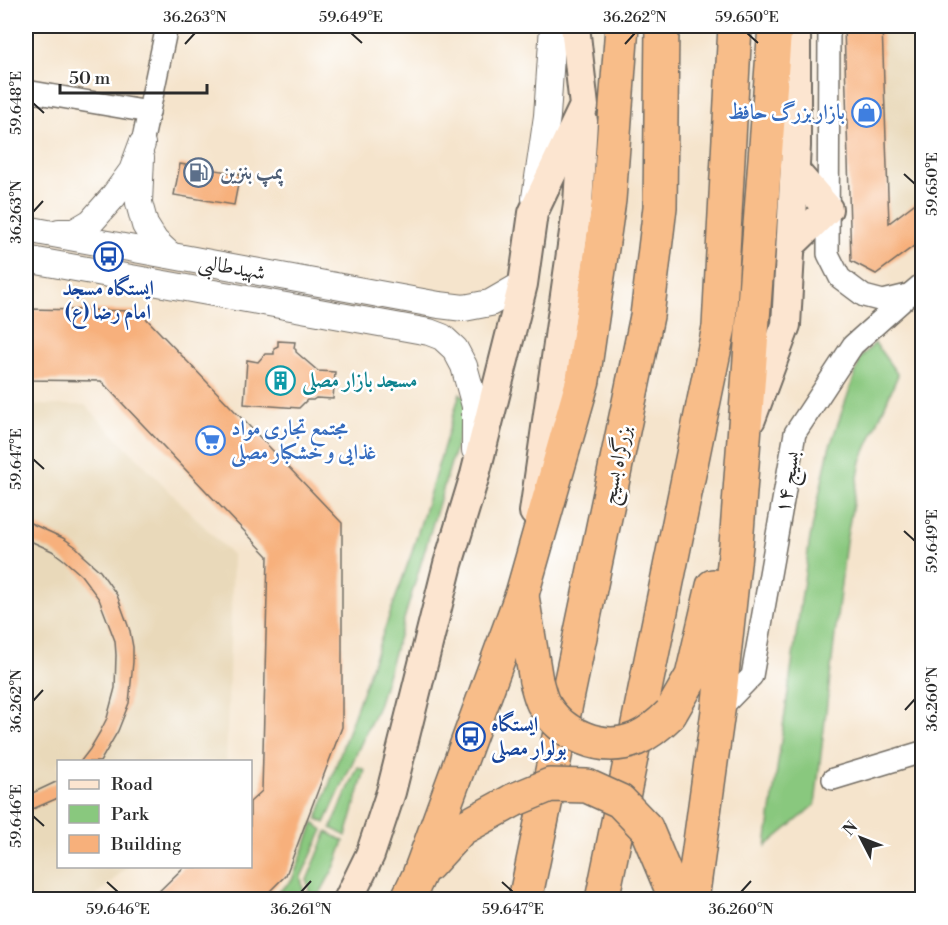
<svg xmlns="http://www.w3.org/2000/svg" width="948" height="925" font-family="'Libre Bodoni',Amiri,serif">
<rect width="100%" height="100%" fill="#fff"/>
<filter id="ink" filterUnits="userSpaceOnUse"><feTurbulence type="fractalNoise" baseFrequency=".0167" numOctaves="2"/><feDisplacementMap in="SourceGraphic" scale="12" xChannelSelector="R" yChannelSelector="G"/><feConvolveMatrix kernelMatrix="1 2 1 2 8 2 1 2 1" color-interpolation-filters="sRGB"/></filter>
<filter id="wash" filterUnits="userSpaceOnUse"><feTurbulence type="fractalNoise" baseFrequency=".008" numOctaves="4" result="noise"/><feDisplacementMap in="SourceGraphic" scale="24" xChannelSelector="R" yChannelSelector="G"/><feGaussianBlur stdDeviation="1.35" result="paint"/><feColorMatrix in="noise" values="0 0 0 0 0 0 0 0 0 0 0 0 0 0 0 0 0 1.4 0 .05"/><feComposite in="paint" operator="in"/></filter>
<g filter="url(#wash)">
<rect width="100%" height="100%" fill="#f5e4cc"/>
<g fill="#e9d9ba">
<polygon points="844,26 922,26 922,240 876,274 851,261"/>
<polygon points="26,405 85,405 233,556 226,761 58,762 58,866 127,867 93,899 26,899"/>
</g>
<g fill="#89c87e" stroke="#5a7a54" stroke-width="1.5">
<polygon points="875,343 898,375 861,461 846,541 815,805 766,846 810,538 829,449 861,357"/>
<polygon points="460,393 469,403 378,706 325,823 317,819 412,552"/>
<polygon points="358,767 365,770 346,836 331,828"/>
<polygon points="314,823 323,830 301,877 304,896 301,899 271,899 292,880"/>
<polygon points="327,832 344,841 335,866 317,899 308,899 310,897 307,880"/>
</g>
<g id="blocks">
<g fill="#f7b07b">
<polygon points="844,26 882,26 889,223 922,198 922,240 876,274 851,261"/>
<polygon points="180,164 240,174 234,205 174,195"/>
<polygon points="26,309 139,311 342,523 342,727 286,875 261,900 150,900 184,867 250,867 250,802 262,791 268,556 101,381 26,380"/>
<polygon points="278,341 295,342 294,348 296,350 296,352 318,371 335,372 333,399 316,398 313,400 307,400 299,408 244,404 247,360 258,362 265,354 274,354 274,348 278,346"/>
<polygon points="26,521 63,538 76,547 84,555 83,556 100,571 117,595 130,631 133,647 133,662 129,703 118,731 100,762 80,762 90,749 100,732 107,718 115,688 116,655 115,641 99,599 81,575 64,560 52,551 26,539"/>
<polygon points="58,781 58,798 26,812 26,796"/>
</g>
</g>
</g>
<g filter="url(#ink)">
<use href="#blocks" fill-opacity="0" stroke="#726c63" stroke-width="1.5"/>
<g fill="none" stroke-linecap="round" stroke-linejoin="round">
<defs>
<g id="minor">
<polyline points="829,26 828,254 840,278 864,296 883,301 908,295"/>
<polyline points="26,91 149,112"/>
<polyline points="142,144 167,26"/>
<polyline points="718,711 752,676 795,433 853,345 909,295 922,284"/>
<polyline points="833,779 922,752"/>
</g>
<g id="tertiary">
<polyline points="141,158 139,203 145,225 155,241 170,255"/>
<polyline points="535,198 547,116 553,26"/>
<polyline points="26,229 439,305 464,308 490,303 523,284"/>
<polyline points="59,232 74,232 91,222 113,197 132,171 142,144"/>
<polyline points="26,259 429,332 442,337 455,349 464,366 475,406 475,450"/>
</g>
<g id="secondary">
<polyline points="791,245 828,209 795,171"/>
<polyline points="751,419 786,325 796,146 796,26"/>
<polyline points="534,512 578,204 583,121"/>
<polyline points="348,900 370,855 391,792 448,564 475,475 523,284 533,213 584,106 575,26"/>
</g>
<g id="trunk">
<polyline points="522,596 536,681"/>
<polyline points="670,714 692,676 713,586"/>
<polyline points="646,828 676,900"/>
<polyline points="428,865 461,829 514,800"/>
<polyline points="407,900 419,875 522,594 583,380 609,200 622,26"/>
<polyline points="525,900 647,316 660,207 662,26"/>
<polyline points="602,900 719,327 735,26"/>
<polyline points="692,900 718,711 736,545 775,26"/>
</g>
</defs>
<use href="#minor" stroke="#726c63" stroke-width="24"/>
<use href="#tertiary" stroke="#726c63" stroke-width="28"/>
<use href="#secondary" stroke="#726c63" stroke-width="32"/>
<use href="#trunk" stroke="#726c63" stroke-width="36"/>
<use href="#minor" stroke="#fff" stroke-width="21"/>
<use href="#tertiary" stroke="#fff" stroke-width="26"/>
<use href="#secondary" stroke="#fce5d0" stroke-width="28"/>
<use href="#trunk" stroke="#f8bd89" stroke-width="33"/>
<defs>
<g id="trunk-bridge">
<path d="M536,681c2,7 4,16 7,22 18,32 59,50 93,36 14,-6 24,-15 34,-25"/>
<polyline points="514,800 550,785 587,786 620,801 646,828"/>
</g>
</defs>
<use href="#trunk-bridge" stroke="#726c63" stroke-width="36" stroke-linecap="butt"/>
<use href="#trunk-bridge" stroke="#f8bd89" stroke-width="33"/>
</g>
</g>
<path fill="none" stroke="#2b2b2b" stroke-width="2" d="M351,33l11,10M747,33l11,10M185,44l10,-11M625,44l10,-11M33,103l11,10M904,174l11,10M33,212l10,-11M33,459l11,10M904,531l11,10M33,701l10,-11M905,710l10,-11M33,816l11,10M107,882l11,10M502,882l11,10M301,892l10,-11M741,892l10,-11"/>
<defs>
<symbol id="shop-ring" viewBox="-11 -11 22 22"><circle r="9.5" fill="#fff" stroke="#3f7fe0" stroke-width="1.5"/><path d="M-5-2.5h2.3a2.7 3.5 0 0 1 5.4 0H5L5.5 6h-11ZM-1.5-2.5h3a1.5 2.3 0 0 0-3 0Z" fill="#3f7fe0"/></symbol>
<symbol id="fuel-ring" viewBox="-11 -11 22 22"><circle r="9.5" fill="#fff" stroke="#5c6f8a" stroke-width="1.5"/><path d="M-5.5-6h7V0h2V4h1.3V-2.5L3-4.5l.8-.8L6-3V5H2.5V1h-1V6h-7ZM-4.2-4.7v3.2H.2V-4.7Z" fill="#5c6f8a"/></symbol>
<symbol id="bus-ring" viewBox="-11 -11 22 22"><circle r="9.5" fill="#fff" stroke="#1a4fb4" stroke-width="1.5"/><path d="M-5-6H5V4H4V6H2V4H-2V6H-4V4H-5ZM-3.5-4V0h7V-4ZM-3.5 1.2v1.5H-2V1.2ZM2 1.2v1.5H3.5V1.2Z" fill="#1a4fb4"/></symbol>
<symbol id="building-ring" viewBox="-11 -11 22 22"><circle r="9.5" fill="#fff" stroke="#0f9aa8" stroke-width="1.5"/><path d="M-4-6H4V6H1V3H-1V6H-4ZM-2.5-4.3h1.7v1.8h-1.7ZM.8-4.3h1.7v1.8H.8ZM-2.5-1h1.7V.8h-1.7ZM.8-1h1.7V.8H.8Z" fill="#0f9aa8"/></symbol>
<symbol id="supermarket-ring" viewBox="-11 -11 22 22"><circle r="9.5" fill="#fff" stroke="#3f7fe0" stroke-width="1.5"/><path d="M-6-5.5h2.5l.6 2H6L4.5 2H-2.5L-4.4-4H-6ZM-1.5 3.2a1.3 1.3 0 1 0 .1 0ZM3 3.2a1.3 1.3 0 1 0 .1 0Z" fill="#3f7fe0"/></symbol>
</defs>
<g fill-rule="evenodd">
<use href="#shop-ring" x="850" y="96" width="33" height="33"/>
<use href="#fuel-ring" x="182" y="156" width="33" height="33"/>
<use href="#bus-ring" x="92" y="240" width="33" height="33"/>
<use href="#building-ring" x="264" y="364" width="33" height="33"/>
<use href="#supermarket-ring" x="194" y="424" width="33" height="33"/>
<use href="#bus-ring" x="454" y="720" width="33" height="33"/>
</g>
<g text-anchor="middle" stroke-width="5" stroke-linejoin="round" paint-order="stroke">
<g font-size="21" font-weight="bold" fill="#366cbe" stroke="#fff" text-anchor="end">
<text x="845" y="119">بازار بزرگ حافظ</text>
<text x="231" y="435" text-anchor="start">مجتمع تجاری مواد<tspan x="231" dy="24">غذایی و خشکبار مصلی</tspan></text>
</g>
<g font-size="21" font-weight="bold" fill="#4e5e75" stroke="#fff" text-anchor="start">
<text x="220" y="179">پمپ بنزین</text>
</g>
<g font-size="21" fill="#2b2b2b" stroke="#fff">
<text transform="translate(232 267) rotate(10)" y="7">شهیدطالبی</text>
<text transform="translate(616 465) rotate(-78)" y="7">بزرگراه بسیج</text>
<text transform="translate(787 482) rotate(-80)" y="7">بسیج ۱۴</text>
</g>
<g font-size="21" font-weight="bold" fill="#164399" stroke="#fff">
<text x="108" y="295">ایستگاه مسجد<tspan x="108" dy="24">امام رضا (ع)</tspan></text>
<text x="491" y="731" text-anchor="start">ایستگاه<tspan x="491" dy="24">بولوار مصلی</tspan></text>
</g>
<g font-size="21" font-weight="bold" fill="#0d838f" stroke="#fff" text-anchor="start">
<text x="302" y="387">مسجد بازار مصلی</text>
</g>
</g>
<rect width="948" height="925" fill="none" stroke="#fff" stroke-width="66"/>
<rect x="57" y="760" width="195" height="108" fill="#ffffff" stroke="#aaaaaa" stroke-width="1.5"/>
<rect x="69" y="780" width="30" height="9" fill="#fce5d0" stroke="#aaaaaa" stroke-width="1.5"/>
<text x="111" y="790" font-size="18" fill="#2b2b2b">Road</text>
<rect x="69" y="805" width="30" height="18" fill="#89c87e" stroke="#aaaaaa" stroke-width="1.5"/>
<text x="111" y="820" font-size="18" fill="#2b2b2b">Park</text>
<rect x="69" y="835" width="30" height="18" fill="#f7b07b" stroke="#aaaaaa" stroke-width="1.5"/>
<text x="111" y="850" font-size="18" fill="#2b2b2b">Building</text>
<g transform="translate(861 838) rotate(312)" stroke="#ffffff" stroke-width="4.5" paint-order="stroke">
<path d="M0-4.5L10 22L0 15L-10 22Z" fill="#2b2b2b"/>
<text y="-9" font-size="16" font-weight="bold" text-anchor="middle" fill="#2b2b2b">N</text>
</g>
<path d="M60 84v9h147v-9" fill="none" stroke="#2b2b2b" stroke-width="3"/>
<text x="69" y="84" font-size="18" fill="#2b2b2b" stroke="#ffffff" stroke-width="4.5" paint-order="stroke">50 m</text>
<rect x="33" y="33" width="882" height="859" fill="none" stroke="#2b2b2b" stroke-width="2"/>
<g font-size="15" text-anchor="middle" fill="#2b2b2b">
<text x="195" y="22">36.263°N</text>
<text x="351" y="22">59.649°E</text>
<text x="635" y="22">36.262°N</text>
<text x="747" y="22">59.650°E</text>
<text transform="translate(16 103) rotate(-90)" y="5">59.648°E</text>
<text transform="translate(932 184) rotate(-90)" y="5">59.650°E</text>
<text transform="translate(16 212) rotate(-90)" y="5">36.263°N</text>
<text transform="translate(16 459) rotate(-90)" y="5">59.647°E</text>
<text transform="translate(932 541) rotate(-90)" y="5">59.649°E</text>
<text transform="translate(932 699) rotate(-90)" y="5">36.260°N</text>
<text transform="translate(16 701) rotate(-90)" y="5">36.262°N</text>
<text transform="translate(16 816) rotate(-90)" y="5">59.646°E</text>
<text x="118" y="914">59.646°E</text>
<text x="301" y="914">36.261°N</text>
<text x="513" y="914">59.647°E</text>
<text x="741" y="914">36.260°N</text>
</g>
</svg>
